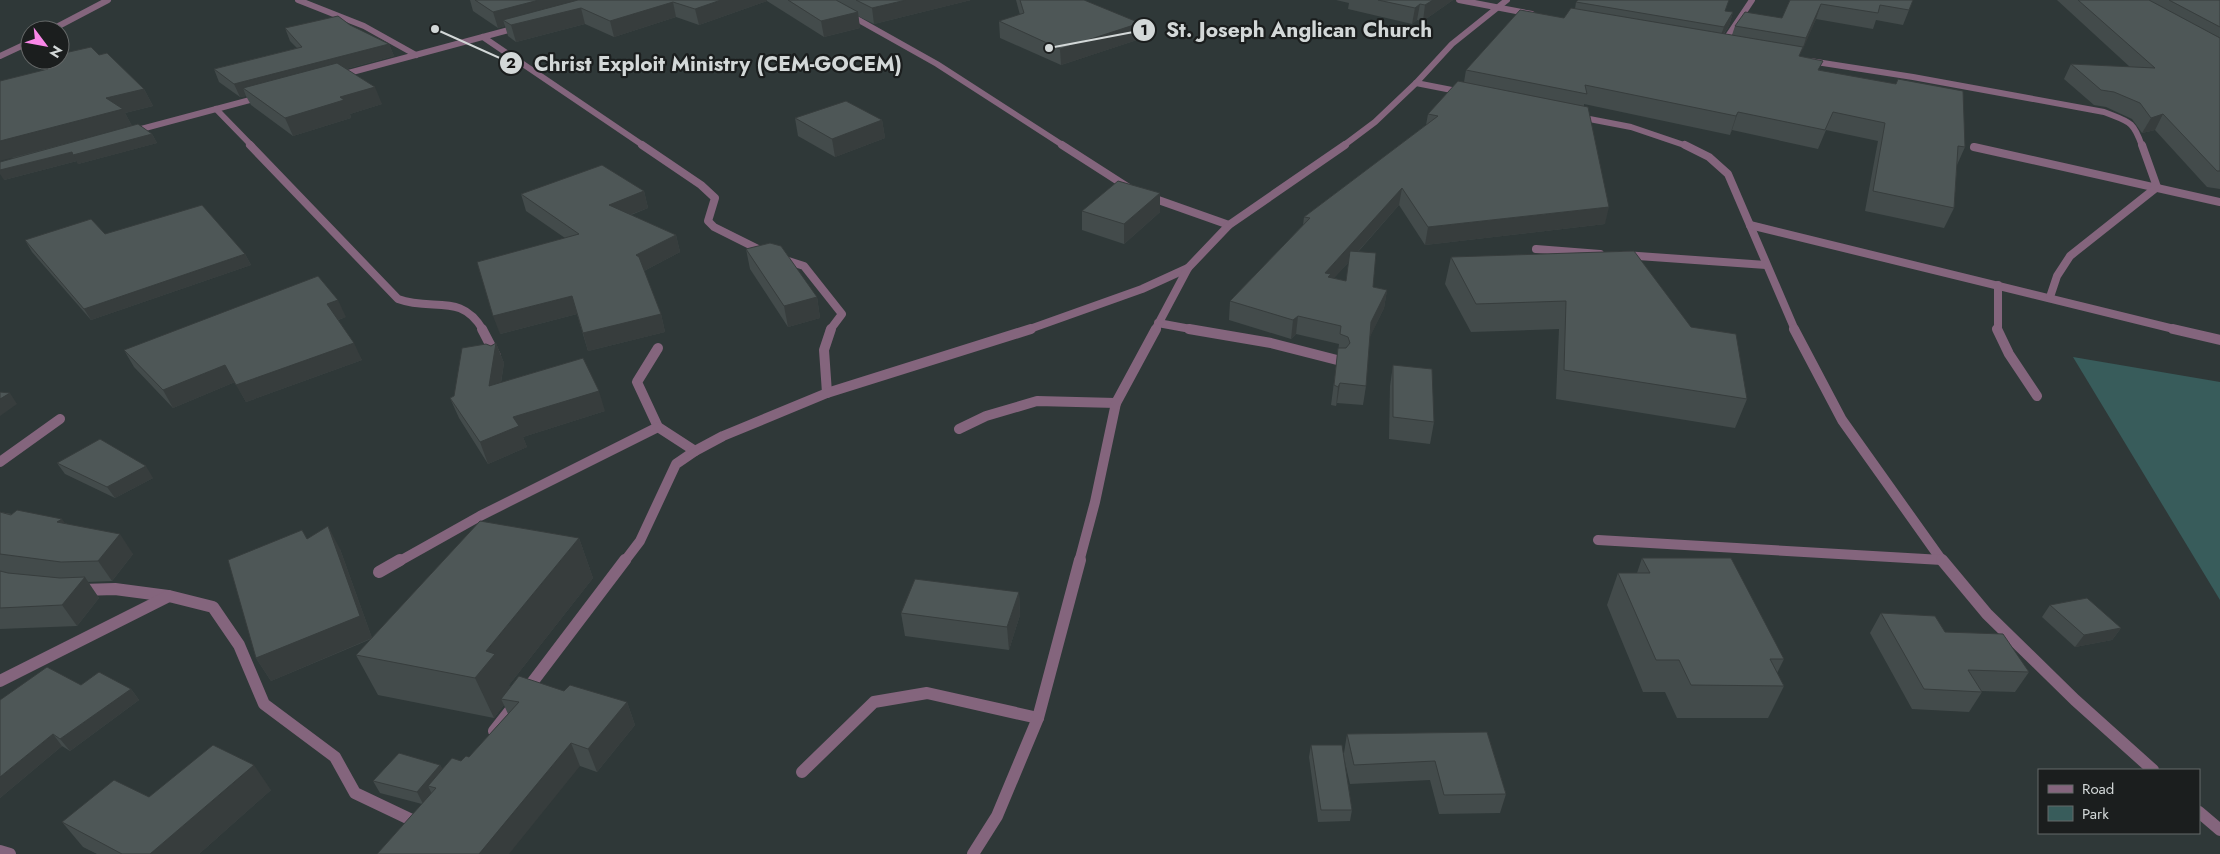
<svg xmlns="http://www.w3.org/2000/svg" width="2220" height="854" font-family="Jost,sans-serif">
<rect width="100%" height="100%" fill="#2f3838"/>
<polygon fill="#385c5b" points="2073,357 2220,382 2220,600"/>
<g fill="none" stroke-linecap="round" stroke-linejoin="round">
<g stroke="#84657d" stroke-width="6">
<polyline points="298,0 364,26 416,55"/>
<polyline points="1459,0 1532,14"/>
<polyline points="848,14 937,64 1064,146"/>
<polyline points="51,30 108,0"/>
<polyline points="483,37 644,146"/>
<polyline points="1722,45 1752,0"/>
<polyline points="0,56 30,42"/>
<path d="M1810,61l103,16 191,35c25,10 29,8 38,34"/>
<polyline points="341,75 520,27"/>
<polyline points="1416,83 1462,92"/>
<polyline points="216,109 252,146"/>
<polyline points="1579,117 1631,127 1687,146"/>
<polyline points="130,132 261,97"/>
<polyline points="1343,146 1375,122 1416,83 1452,44 1507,0"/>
</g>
<g stroke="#84657d" stroke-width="8">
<path d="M250,145l148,154c35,13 63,-7 85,31"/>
<polyline points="642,145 701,185 715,198 708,221 714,227 766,253"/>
<polyline points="1062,145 1129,188"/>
<polyline points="1685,145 1709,157 1728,174 1795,330"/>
<polyline points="1974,147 2220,202"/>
<polyline points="1147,196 1229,225"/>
<polyline points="1750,225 2178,330"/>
<polyline points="1536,249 1600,254"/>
<polyline points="1624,255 1766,265"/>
<polyline points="779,258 804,266 842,314 830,330"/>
<polyline points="2050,297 2057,276 2070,256 2157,187 2142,145"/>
<polyline points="1158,323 1196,330"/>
<polyline points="1027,330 1142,289 1188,268"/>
<polyline points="1155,330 1188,268 1229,225 1345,145"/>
<polyline points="1998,330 1998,285"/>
</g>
<g stroke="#84657d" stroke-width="10">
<polyline points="482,329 496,356"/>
<polyline points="1189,329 1271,343 1341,361"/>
<polyline points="1794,329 1842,420 1943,562"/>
<polyline points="1997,329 2009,354 2037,396"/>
<polyline points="2173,329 2220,340"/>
<polyline points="658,348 637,382 658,427 695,451"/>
<polyline points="827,393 824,350 831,329"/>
<polyline points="959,429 986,416 1037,401 1116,403"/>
<polyline points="0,462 60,419"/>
<polyline points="1598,540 1942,560"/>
<polyline points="398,562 480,516 658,427"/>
<polyline points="624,562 640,541 676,464 695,451 723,436 827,393 1031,329"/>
<polyline points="1079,562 1095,502 1116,403 1156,329"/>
</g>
<g stroke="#84657d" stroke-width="12">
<polyline points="1942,560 1987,614 2075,700 2153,770"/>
<polyline points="379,572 400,560"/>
<polyline points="81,590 115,589 168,596"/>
<polyline points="0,681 169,596 213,607 239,645 264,704 335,757 355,793 418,823"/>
<polyline points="525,692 625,560"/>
<polyline points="494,731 516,703"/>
<polyline points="802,772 874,702 927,693 1038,718"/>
<polyline points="2199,812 2220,830"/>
<polyline points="0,851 10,854"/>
<polyline points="973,854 997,816 1038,718 1080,560"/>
</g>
</g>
<g fill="#434b4b" fill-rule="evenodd">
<polygon points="470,0 971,0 874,24 858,16 860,28 824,37 767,1 699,25 676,17 614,37 585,24 516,42 508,36 505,26 498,28 473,11"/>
<polygon points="1016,0 1084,0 1140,39 1061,65 1000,38 999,21 1020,15"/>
<polygon points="1336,0 1453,0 1423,21 1417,20 1412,24 1348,9 1349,3"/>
<path d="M1790,0h123l-10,25 -27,-5 -3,9 -57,-10 -17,37 21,14 145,77 -8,18 -3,43 -10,20 -79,-17 13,-70 -52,-11 -8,19 -86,-19 -2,5 -146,-31v2l21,118 -180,21 -26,-40 -41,47 15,35 14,3 -3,18 -15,30 -3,48 -3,19 -26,-2 -1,3 -5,-1 8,-61 -43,-10 -5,5 -62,-19 1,-19 73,-76 1,-8 122,-92 2,-11 36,-32 2,-12 98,-52 11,-9 1,-7 149,9 8,1 -4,14 -5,8 8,1 3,-9 47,-8zM1349,262l-3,19 -13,-3z"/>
<polygon points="2057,0 2220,0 2220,189 2207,187 2155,130 2142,133 2132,119 2106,107 2094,105 2064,79 2071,64 2130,67"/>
<polygon points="350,25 389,44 394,56 346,69 382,104 350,114 351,118 293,136 251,105 246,96 240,97 219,82 214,69 297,48 290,41 285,28"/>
<polygon points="99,55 144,89 153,106 125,113 132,126 152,134 157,143 78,164 77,161 4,180 45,70 40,60"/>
<polygon points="795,118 882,120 885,138 835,157 798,136"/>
<polygon points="644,191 648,208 631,215 676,235 680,252 644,271 661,314 665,332 588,351 577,314 500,334 565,238 526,211 521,194"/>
<polygon points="1160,193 1160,212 1124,244 1082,230 1082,211"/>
<polygon points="105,234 245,254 251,265 91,320 32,252 25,240"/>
<polygon points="746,249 817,297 820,318 788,327 750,269"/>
<polygon points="1451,257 1691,327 1747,399 1735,428 1556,399 1559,329 1471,332 1445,284"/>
<polygon points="346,317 338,320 362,360 246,402 235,382 173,408 134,367 124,350"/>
<polygon points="496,343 504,363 501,383 605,411 523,437 527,447 488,464 459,418 450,398 454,396 491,346"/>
<polygon points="1393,365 1434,422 1430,444 1389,439 1390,386"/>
<polygon points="57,463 153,478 115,498 65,474"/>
<polygon points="0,512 65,523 133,554 112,581 87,582 99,598 77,626 0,629"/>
<polygon points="579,538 593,578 509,685 510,688 564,691 627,702 635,725 597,772 580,766 422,804 380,793 373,781 440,765 442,769 469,757 508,714 504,705 494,718 378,695 356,655 371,639 271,681 256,658 307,539 340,549 372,638"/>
<polygon points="1642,558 1784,659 1777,673 1784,686 1768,718 1677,718 1665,692 1643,692 1607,605 1618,573 1637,573"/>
<polygon points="1019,592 1020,615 1009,650 905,636 901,613"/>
<polygon points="2050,605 2121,628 2112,640 2075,647 2042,617"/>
<polygon points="1881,613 1945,632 2029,672 2015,692 1981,691 1982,692 1969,712 1912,709 1870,633"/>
<polygon points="81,685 131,689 139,700 70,751 62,746 0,798 0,700"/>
<polygon points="1487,732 1506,794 1500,813 1439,814 1430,780 1350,784 1344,758 1352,810 1350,821 1318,822 1309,757 1311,745 1344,753 1347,734"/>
<polygon points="271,790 199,854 97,854 83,847 62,822 149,797"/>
</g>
<g fill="#373d3d">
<polygon points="539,0 603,0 503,20 505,26 498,28 493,12"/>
<polygon points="721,0 767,0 767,1 699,25 695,9"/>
<polygon points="906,0 971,0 874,24 872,8"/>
<polygon points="1433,0 1453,0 1423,21 1425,5"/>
<polygon points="673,2 676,17 614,37 610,21"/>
<polygon points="1420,4 1417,20 1412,24 1415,8"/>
<polygon points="1821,4 1816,19 1801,54 1806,38"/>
<polygon points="581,8 585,24 516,42 511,25"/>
<polygon points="858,12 860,28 824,37 821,21"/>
<polygon points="1733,12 1729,26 1719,40 1724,27"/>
<polygon points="1140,23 1140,39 1061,65 1060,49"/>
<polygon points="389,44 394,56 252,94 243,88 246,96 240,97 234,84"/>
<polygon points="375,87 382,104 350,114 351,118 293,136 285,118 340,97"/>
<polygon points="144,89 153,106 125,113 132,126 0,161 0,141 106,98"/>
<polygon points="1738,112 1732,130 1730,135 1736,116"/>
<polygon points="2163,114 2155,130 2142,133 2151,118"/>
<polygon points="882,120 885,138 835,157 832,139"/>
<polygon points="152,134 157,143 78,164 73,155"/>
<polygon points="72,152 77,161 4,180 0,174 0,170"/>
<polygon points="1402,188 1399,205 1330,283 1325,273"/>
<polygon points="644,191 648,208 613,221 609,205"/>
<polygon points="1160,193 1160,212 1124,244 1124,224"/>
<polygon points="1609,207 1605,224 1425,245 1428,227"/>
<polygon points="676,235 680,252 640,273 636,255"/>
<polygon points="245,254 251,265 91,320 84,309"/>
<polygon points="1387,290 1384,308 1368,341 1371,322"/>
<polygon points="572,296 577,314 500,334 493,316"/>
<polygon points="817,297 820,318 788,327 784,306"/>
<polygon points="338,300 346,317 334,321 327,304"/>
<polygon points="661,314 665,332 588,351 583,333"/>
<polygon points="1298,316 1296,334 1291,339 1293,320"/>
<polygon points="354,343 362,360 246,402 236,385"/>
<polygon points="496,343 504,363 497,406 489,386"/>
<polygon points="225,365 235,382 173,408 163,390"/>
<polygon points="1340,383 1337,403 1336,406 1338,387"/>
<polygon points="599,391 605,411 523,437 527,447 488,464 480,442 513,417"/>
<polygon points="10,393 17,404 0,416 0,399"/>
<polygon points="146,466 153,478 115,498 107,487"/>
<polygon points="62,519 76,538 57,522"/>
<polygon points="328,526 340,549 372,638 271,681 256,658"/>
<polygon points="120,534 133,554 112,581 98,561"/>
<polygon points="579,538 593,578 509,685 513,694 501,699 504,705 494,718 475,678 486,651"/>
<polygon points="85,577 99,598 77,626 62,605"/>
<polygon points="1019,592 1020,615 1009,650 1007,627"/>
<polygon points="2121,628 2112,640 2075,647 2084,635"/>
<polygon points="131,689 139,700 70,751 60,739"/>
<polygon points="627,702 635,725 597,772 588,749"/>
<polygon points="53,734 62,746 0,798 0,777"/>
<polygon points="571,743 580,766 509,854 479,854"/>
<polygon points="254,765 271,790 199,854 150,854"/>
<polygon points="440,765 446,776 428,786 432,794 423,804 417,792"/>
</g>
<g fill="#4e5757" stroke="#373d3d">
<polygon points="475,0 539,0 493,12"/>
<polygon points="578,0 721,0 695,9 673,2 610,21 581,8 511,25 503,20"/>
<polygon points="788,0 836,0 858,12 821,21"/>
<polygon points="856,0 906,0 872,8"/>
<polygon points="1020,0 1084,0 1140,23 1060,49 999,21 1024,13"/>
<polygon points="1378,0 1433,0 1425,5 1420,4 1415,8"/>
<polygon points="1578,0 1729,0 1725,11 1733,12 1724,27 1576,2"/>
<polygon points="1790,0 1913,0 1909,10 1880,5 1878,13 1821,4 1806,38 1735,26 1745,12 1782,18"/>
<polygon points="2078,0 2149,0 2220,38 2220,171 2217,171 2163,114 2151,118 2140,103 2114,92 2101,90 2071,64 2155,68"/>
<polygon points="2169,0 2220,0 2220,27"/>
<polygon points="1571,8 1803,47 1799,56 1823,61 1818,70 1896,84 1898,79 1963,91 1965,147 1958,146 1954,208 1873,191 1885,123 1833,112 1825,130 1738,112 1736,116 1585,85 1587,94 1466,70 1520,10 1564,18"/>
<polygon points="338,16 350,25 389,44 234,84 214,69 302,47 285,28"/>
<polygon points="91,47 99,55 107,53 144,89 106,98 123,109 0,141 0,81 48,69 40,60 60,60 60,54"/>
<polygon points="337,63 375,87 340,97 344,100 285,118 243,88"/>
<polygon points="1458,81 1588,107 1609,207 1428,227 1402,188 1325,273 1331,274 1328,277 1346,281 1350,251 1376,253 1373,287 1387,290 1371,322 1366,386 1340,383 1338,387 1334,385 1338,348 1346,348 1350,343 1348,337 1340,334 1341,326 1298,316 1293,320 1230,301 1310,218 1304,217 1438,116 1428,114"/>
<polygon points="846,101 882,120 832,139 795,118"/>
<polygon points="138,124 152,134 73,155 72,152 0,170 0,162"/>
<polygon points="602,165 644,191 609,205 676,235 636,255 639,257 661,314 583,333 572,296 493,316 477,262 579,234 521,194"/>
<polygon points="1118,181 1160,193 1124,224 1082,211"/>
<polygon points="202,205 245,254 84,309 25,240 91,219 105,234"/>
<polygon points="770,243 781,246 817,297 784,306 746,249"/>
<polygon points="1634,251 1691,327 1736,334 1747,399 1564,370 1566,301 1476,304 1451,257"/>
<polygon points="318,276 338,300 327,304 354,343 236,385 225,365 163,390 124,350"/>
<polygon points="496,343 489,386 583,358 599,391 513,417 519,426 480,442 450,398 454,396 462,348 486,344 491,346"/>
<polygon points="1393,365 1432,369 1434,422 1393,417"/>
<polygon points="0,392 10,393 0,399"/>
<polygon points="100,439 146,466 107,487 57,463"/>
<polygon points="17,510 62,519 57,522 120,534 98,561 61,562 0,554 0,512 11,515"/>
<polygon points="480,521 579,538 486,651 495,654 475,678 356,655"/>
<polygon points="328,526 360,616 256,658 228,560 302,530 307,539"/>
<polygon points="1642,558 1731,558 1784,659 1770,659 1784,686 1691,685 1679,660 1656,660 1618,573 1650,573"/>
<polygon points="0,571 8,573 60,578 85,577 62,605 0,608"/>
<polygon points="915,579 1019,592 1007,627 901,613"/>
<polygon points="2087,598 2121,628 2084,635 2050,605"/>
<polygon points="1881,613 1935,616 1945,632 2003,634 2029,672 1968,670 1982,692 1924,689"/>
<polygon points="47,667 81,685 99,672 131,689 60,739 53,734 0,777 0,700"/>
<polygon points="519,676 564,691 570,685 627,702 588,749 571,743 479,854 377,854 436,788 428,786 452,758 461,761 466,756 469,757 519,702 501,699"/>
<polygon points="1487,732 1506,794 1444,795 1435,761 1354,765 1347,734"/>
<polygon points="213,745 254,765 150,854 122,854 62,822 114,780 149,797"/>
<polygon points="1311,745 1342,745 1352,810 1321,810"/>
<polygon points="399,753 440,765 417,792 373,781"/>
</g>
<path fill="none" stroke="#d3d8d8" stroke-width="2" d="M1049 48L1144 30M435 29L511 63"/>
<g fill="#d3d8d8" stroke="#1b1e1e" stroke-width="2">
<circle cx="1049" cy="48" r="5"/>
<circle cx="435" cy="29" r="5"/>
<circle cx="1144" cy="30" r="12"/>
<circle cx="511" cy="63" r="12"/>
</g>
<g font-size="15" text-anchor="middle" font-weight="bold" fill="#111">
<text x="1144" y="35">1</text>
<text x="511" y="68">2</text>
</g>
<g font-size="21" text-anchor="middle" font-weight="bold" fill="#d3d8d8" stroke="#1b1e1e" stroke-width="4.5" stroke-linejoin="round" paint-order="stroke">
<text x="1299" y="37">St. Joseph Anglican Church</text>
<text x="718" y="71">Christ Exploit Ministry (CEM-GOCEM)</text>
</g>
<rect x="2038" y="769" width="162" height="65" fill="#1b1e1e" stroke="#656868"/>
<rect x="2048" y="785" width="25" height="8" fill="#84657d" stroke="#656868"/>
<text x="2082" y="794" font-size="15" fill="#d3d8d8">Road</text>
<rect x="2048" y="806" width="25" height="15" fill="#385c5b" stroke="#656868"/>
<text x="2082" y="819" font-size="15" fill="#d3d8d8">Park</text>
<g transform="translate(45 45) rotate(122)"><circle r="24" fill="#1b1e1e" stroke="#656868"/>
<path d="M0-4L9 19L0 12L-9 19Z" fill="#fa87e8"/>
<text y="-8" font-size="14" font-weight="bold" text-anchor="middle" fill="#d3d8d8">N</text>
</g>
</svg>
